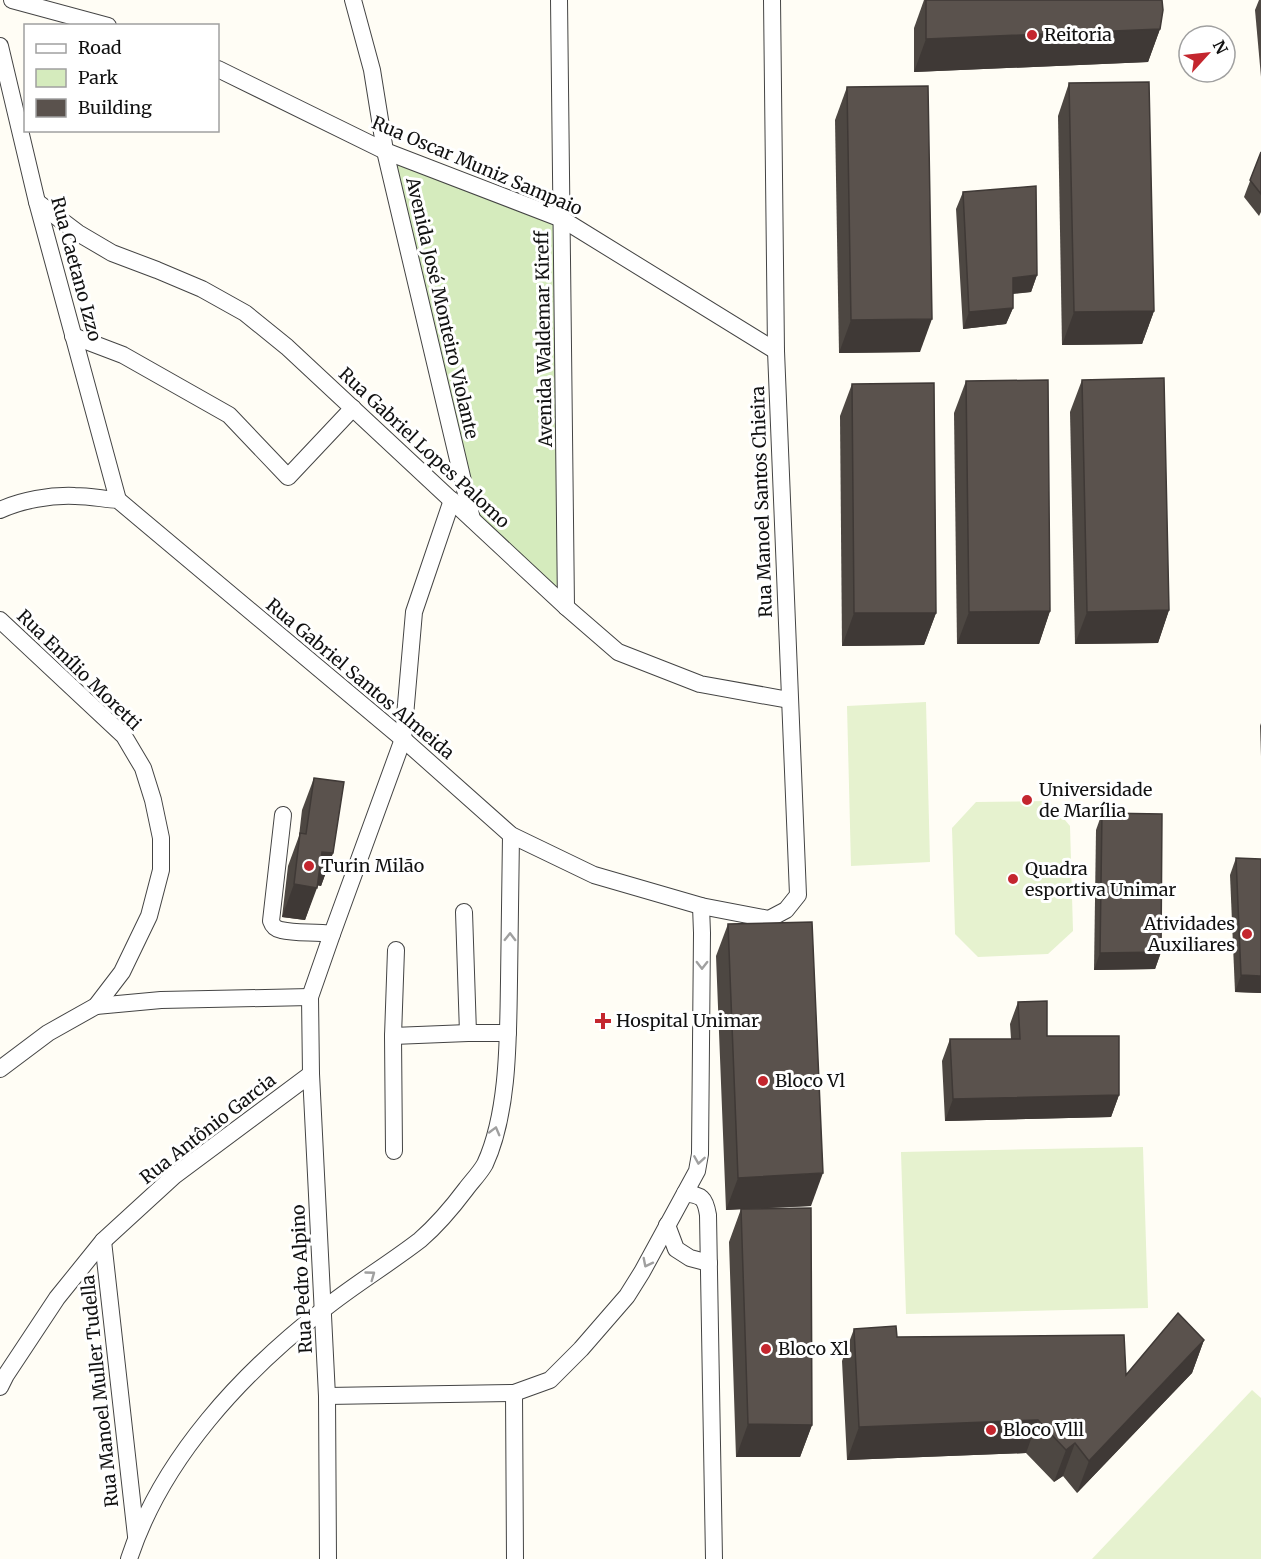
<svg xmlns="http://www.w3.org/2000/svg" width="1261" height="1559" font-family="Merriweather,serif">
<rect width="100%" height="100%" fill="#fffdf5"/>
<polygon fill="#d5ebbd" points="385,151 562,219 566,607 472,519"/>
<g fill="#e6f2cf">
<polygon points="926,702 930,862 851,866 847,706"/>
<polygon points="1049,801 1070,826 1073,931 1048,954 978,957 955,934 952,828 976,802"/>
<polygon points="1143,1147 1148,1308 906,1314 901,1152"/>
<polygon points="1252,1390 1261,1398 1261,1559 1092,1559"/>
</g>
<g fill="none" stroke-linecap="round" stroke-linejoin="round">
<defs>
<g id="minor">
<polyline points="12,0 108,26"/>
<polyline points="353,0 372,70 385,151 472,519"/>
<polyline points="559,0 566,607"/>
<polyline points="0,46 37,202 118,500"/>
<polyline points="218,69 385,151 562,219 776,351"/>
<polyline points="37,202 78,233 112,253 157,270 202,289 245,313 287,347 566,607 618,652 700,684 789,700"/>
<polyline points="73,336 123,355 229,415 288,477 353,408"/>
<path d="M0,510c22,-10 50,-15 75,-14 14,0 29,3 43,4l285,239 108,96 83,40 107,31 68,13 17,-9 12,-15 -22,-544 -4,-351"/>
<polyline points="0,620 124,736 143,768 153,800 161,838 161,870 149,916 122,972 96,1006 48,1033 0,1069"/>
<path d="M283,815l-12,106c2,6 5,8 10,9 16,4 34,1 51,4"/>
<polyline points="464,912 468,1033"/>
<polyline points="96,1006 161,1000 310,997"/>
<polyline points="393,1036 468,1033 508,1033"/>
<polyline points="394,1151 393,1036 396,950"/>
<path d="M685,1193c17,3 20,4 23,22l6,344"/>
<polyline points="667,1225 676,1249 690,1258 709,1263"/>
<polyline points="103,1241 136,1536"/>
<polyline points="0,1387 6,1375 57,1298 103,1241 174,1176 311,1074"/>
<polyline points="514,1393 515,1559"/>
<polyline points="327,1396 514,1393 550,1380 581,1349 627,1296 642,1272 697,1171 700,1154 702,933 701,906"/>
<path d="M129,1559c33,-101 113,-186 195,-250 31,-25 65,-45 96,-69 15,-13 34,-35 46,-51 6,-8 14,-16 19,-25 24,-52 23,-127 24,-183 1,-49 1,-97 2,-146"/>
<polyline points="328,1559 327,1396 311,1074 310,997 332,934 403,739 414,612 452,500"/>
</g>
</defs>
<use href="#minor" stroke="#444" stroke-width="18"/>
<use href="#minor" stroke="#fff" stroke-width="16"/>
</g>
<g fill="#4d4742">
<polygon points="924,0 1162,0 1160,29 1148,62 914,72 914,28"/>
<polygon points="1259,0 1261,0 1261,77 1255,10"/>
<polygon points="1069,83 1154,311 1142,344 1062,345 1058,116"/>
<polygon points="847,87 920,352 839,353 835,120"/>
<polygon points="1261,152 1261,212 1259,216 1244,197"/>
<polygon points="963,192 1037,275 1031,292 1013,294 1013,308 1006,324 963,329 956,209"/>
<polygon points="1082,380 1169,610 1158,643 1075,644 1070,412"/>
<polygon points="966,381 1050,611 1039,644 957,644 954,413"/>
<polygon points="852,384 936,613 924,645 842,646 840,416"/>
<polygon points="1261,723 1261,756 1260,726"/>
<polygon points="314,778 333,853 321,886 317,885 305,920 282,917 288,866 299,836 302,810"/>
<polygon points="1102,813 1161,952 1155,969 1094,970 1096,830"/>
<polygon points="1236,858 1261,993 1235,992 1230,875"/>
<polygon points="728,924 811,1206 745,1209 812,1425 800,1457 736,1457 729,1242 741,1209 726,1210 716,956"/>
<polygon points="1018,1002 1047,1036 1119,1095 1111,1117 945,1121 942,1061 950,1039 1011,1039 1010,1024"/>
<polygon points="854,1329 897,1337 1126,1375 1204,1340 1192,1373 1077,1493 1063,1476 1054,1482 1026,1453 847,1460 842,1361"/>
</g>
<g fill="#3f3936">
<polygon points="1160,29 1148,62 914,72 926,39"/>
<polygon points="1037,275 1031,292 1007,294 1013,278"/>
<polygon points="1013,308 1006,324 963,329 969,312"/>
<polygon points="1154,311 1142,344 1062,345 1074,312"/>
<polygon points="932,319 920,352 839,353 851,320"/>
<polygon points="1169,610 1158,643 1075,644 1087,612"/>
<polygon points="1050,611 1039,644 957,644 969,612"/>
<polygon points="854,613 936,613 924,645 842,646"/>
<polygon points="322,852 333,853 321,886 310,884"/>
<polygon points="294,884 317,888 305,920 282,917"/>
<polygon points="1161,952 1155,969 1094,970 1100,953"/>
<polygon points="1241,975 1261,976 1261,993 1235,992"/>
<polygon points="1119,1095 1111,1117 945,1121 953,1099"/>
<polygon points="823,1173 811,1206 726,1210 738,1178"/>
<polygon points="1204,1340 1192,1373 1077,1493 1089,1461"/>
<polygon points="1038,1420 1026,1453 847,1460 859,1427"/>
<polygon points="748,1424 812,1425 800,1457 736,1457"/>
<polygon points="1075,1443 1063,1476 1054,1482 1066,1450"/>
</g>
<g fill="#5a524d" stroke="#3f3936" stroke-width="1.5">
<polygon points="926,0 1162,0 1163,10 1160,29 926,39"/>
<polygon points="1149,82 1154,311 1074,312 1069,83"/>
<polygon points="928,86 932,319 851,320 847,87"/>
<polygon points="1261,152 1261,194 1250,180"/>
<polygon points="1036,186 1037,275 1013,278 1013,308 969,312 963,192"/>
<polygon points="1164,378 1169,610 1087,612 1082,380"/>
<polygon points="1048,380 1050,611 969,612 966,381"/>
<polygon points="934,383 936,613 854,613 852,384"/>
<polygon points="314,778 344,782 333,853 322,852 317,888 294,884 300,833 306,834"/>
<polygon points="1102,813 1162,814 1161,952 1100,953"/>
<polygon points="1236,858 1261,859 1261,976 1241,975"/>
<polygon points="812,922 823,1173 738,1178 728,924"/>
<polygon points="1047,1001 1047,1036 1119,1036 1119,1095 953,1099 950,1039 1020,1039 1018,1002"/>
<polygon points="811,1208 812,1425 748,1424 741,1209"/>
<polygon points="1178,1313 1204,1340 1089,1461 1075,1443 1066,1450 1038,1420 859,1427 854,1329 896,1326 897,1337 1124,1335 1126,1375"/>
</g>
<defs><path id="oneway-chevron" d="M-2-3.5L2.5 0L-2 3.5" fill="none" stroke-width="1.6" stroke-linecap="round" stroke-linejoin="round" transform="scale(1.5)"/></defs>
<g stroke="#a0a0a0">
<use href="#oneway-chevron" transform="translate(510 937) rotate(-89)"/>
<use href="#oneway-chevron" transform="translate(702 965) rotate(90)"/>
<use href="#oneway-chevron" transform="translate(495 1131) rotate(-75)"/>
<use href="#oneway-chevron" transform="translate(699 1160) rotate(99)"/>
<use href="#oneway-chevron" transform="translate(647 1263) rotate(117)"/>
<use href="#oneway-chevron" transform="translate(371 1275) rotate(-36)"/>
</g>
<g fill="#c4262e" stroke="#fff" stroke-width="2">
<circle cx="1032" cy="35" r="6"/>
<circle cx="1027" cy="800" r="6"/>
<circle cx="309" cy="866" r="6"/>
<circle cx="1013" cy="879" r="6"/>
<circle cx="1247" cy="934" r="6"/>
<path d="M600 1012h6v6h6v6h-6v6h-6v-6h-6v-6h6z"/>
<circle cx="763" cy="1081" r="6"/>
<circle cx="766" cy="1349" r="6"/>
<circle cx="991" cy="1430" r="6"/>
</g>
<g text-anchor="middle" stroke-width="6" stroke-linejoin="round" paint-order="stroke">
<g font-size="18" fill="#111" stroke="#fff" text-anchor="start">
<text x="1044" y="41">Reitoria</text>
<text x="1039" y="796">Universidade<tspan x="1039" dy="21">de Marília</tspan></text>
<text x="321" y="872">Turin Milão</text>
<text x="1025" y="875">Quadra<tspan x="1025" dy="21">esportiva Unimar</tspan></text>
<text x="1235" y="930" text-anchor="end">Atividades<tspan x="1235" dy="21">Auxiliares</tspan></text>
<text x="616" y="1027">Hospital Unimar</text>
<text x="775" y="1087">Bloco Vl</text>
<text x="778" y="1355">Bloco Xl</text>
<text x="1003" y="1436">Bloco Vlll</text>
</g>
<g font-size="18" fill="#111" stroke="#fff">
<text transform="translate(477 166) rotate(23)" y="6">Rua Oscar Muniz Sampaio</text>
<text transform="translate(76 269) rotate(75)" y="6">Rua Caetano Izzo</text>
<text transform="translate(442 308) rotate(77)" y="6">Avenida José Monteiro Violante</text>
<text transform="translate(544 339) rotate(-91)" y="6">Avenida Waldemar Kireff</text>
<text transform="translate(424 448) rotate(43)" y="6">Rua Gabriel Lopes Palomo</text>
<text transform="translate(762 502) rotate(-92)" y="6">Rua Manoel Santos Chieira</text>
<text transform="translate(79 670) rotate(44)" y="6">Rua Emílio Moretti</text>
<text transform="translate(360 679) rotate(40)" y="6">Rua Gabriel Santos Almeida</text>
<text transform="translate(208 1129) rotate(-38)" y="6">Rua Antônio Garcia</text>
<text transform="translate(302 1279) rotate(-93)" y="6">Rua Pedro Alpino</text>
<text transform="translate(100 1391) rotate(-96)" y="6">Rua Manoel Muller Tudella</text>
</g>
</g>
<rect x="24" y="24" width="195" height="108" fill="#ffffff" stroke="#a0a0a0" stroke-width="1.5"/>
<rect x="36" y="44" width="30" height="9" fill="#ffffff" stroke="#a0a0a0" stroke-width="1.5"/>
<text x="78" y="54" font-size="18" fill="#111111">Road</text>
<rect x="36" y="69" width="30" height="18" fill="#d5ebbd" stroke="#a0a0a0" stroke-width="1.5"/>
<text x="78" y="84" font-size="18" fill="#111111">Park</text>
<rect x="36" y="99" width="30" height="18" fill="#5a524d" stroke="#a0a0a0" stroke-width="1.5"/>
<text x="78" y="114" font-size="18" fill="#111111">Building</text>
<g transform="translate(1207 54) rotate(63)"><circle r="28" fill="#ffffff" stroke="#a0a0a0" stroke-width="1.5"/>
<path d="M0-4.5L10 22L0 15L-10 22Z" fill="#c4262e"/>
<text y="-9" font-size="16" font-weight="bold" text-anchor="middle" fill="#111111">N</text>
</g>
</svg>
